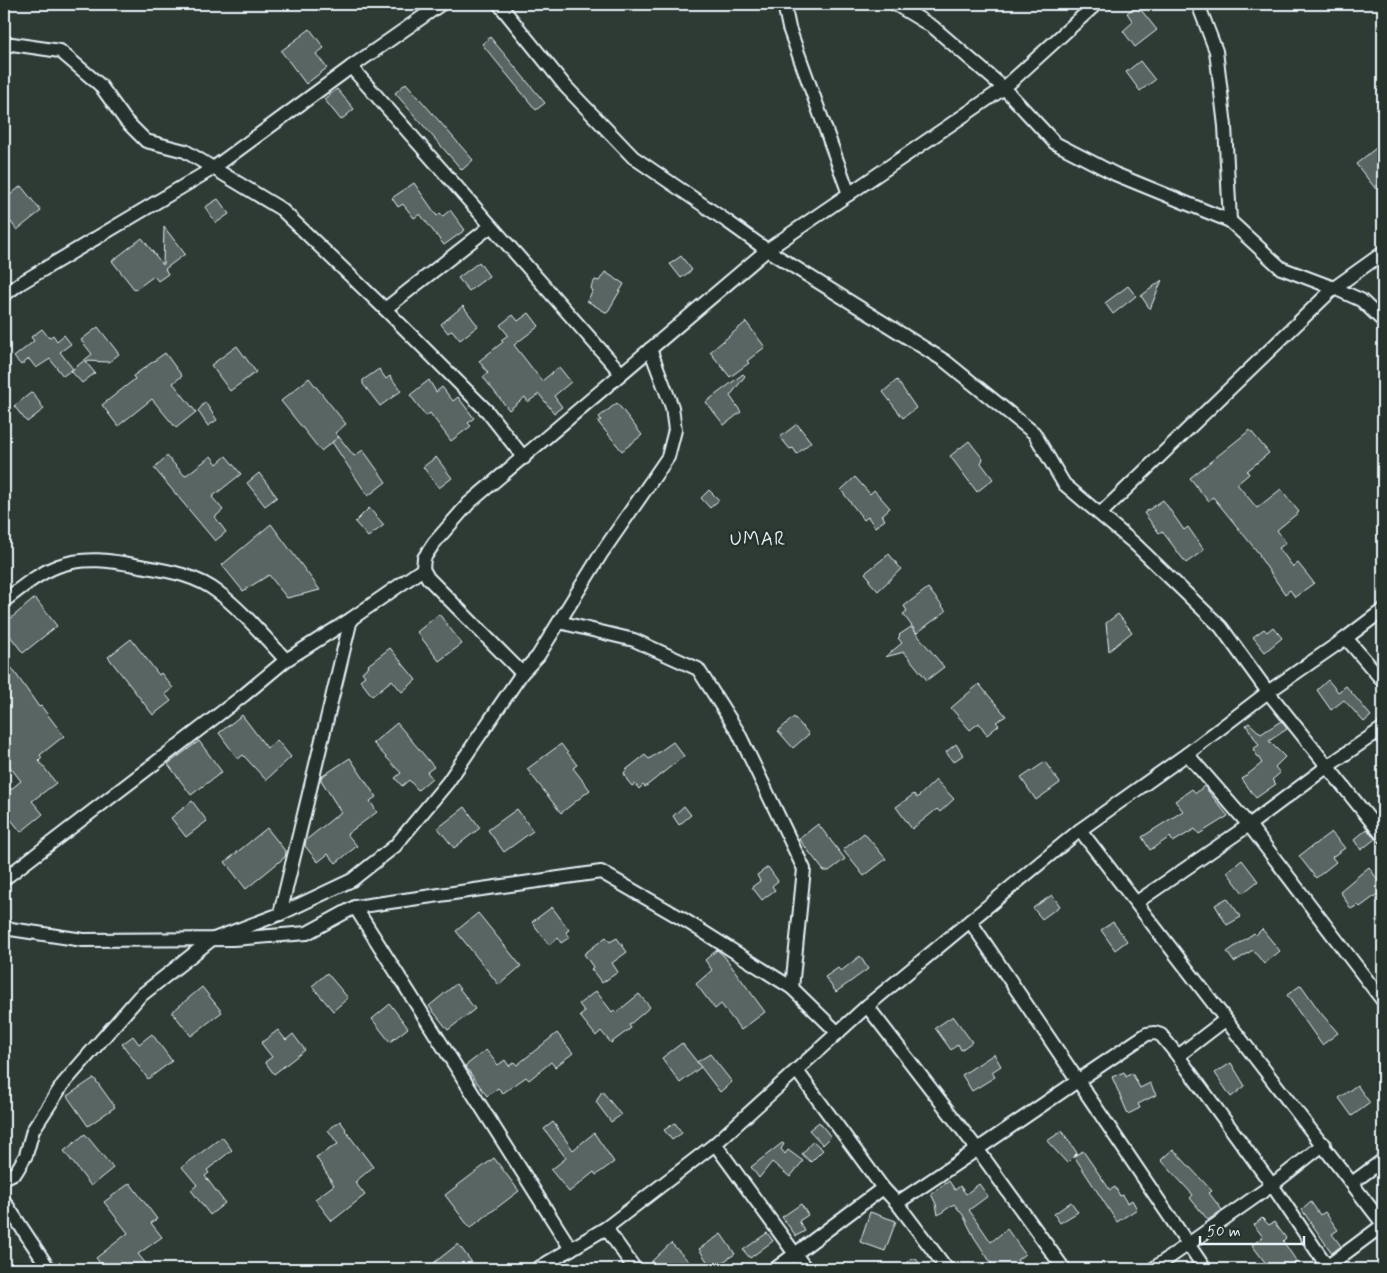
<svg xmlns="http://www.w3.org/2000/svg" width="1387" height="1273" font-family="Mynerve,sans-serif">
<rect width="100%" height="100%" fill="#2e3b35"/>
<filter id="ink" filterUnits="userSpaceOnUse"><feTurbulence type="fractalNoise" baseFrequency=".02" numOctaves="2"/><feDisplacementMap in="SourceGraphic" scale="10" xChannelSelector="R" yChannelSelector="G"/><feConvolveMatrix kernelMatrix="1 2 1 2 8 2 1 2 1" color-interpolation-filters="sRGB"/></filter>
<g filter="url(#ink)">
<g fill="#596563" stroke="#e8f1f8">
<polygon points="1137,5 1157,30 1135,47 1123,31 1133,22 1127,13"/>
<polygon points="310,29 324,48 316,54 327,68 306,84 281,51"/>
<polygon points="490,37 545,103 536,110 482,44"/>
<polygon points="1140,61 1155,80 1140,91 1126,72"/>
<polygon points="406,83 473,160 462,170 395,93"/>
<polygon points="337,89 354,109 341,120 324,99"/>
<polygon points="1376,148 1383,157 1383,188 1375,188 1356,164"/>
<polygon points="414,183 437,216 440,213 443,216 450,210 465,230 444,245 420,214 414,218 403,204 398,207 392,198"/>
<polygon points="21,186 41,211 17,230 4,213 4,200"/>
<polygon points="218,199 229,214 216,223 205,207"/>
<polygon points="164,227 185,254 165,269 168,274 158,281 154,276 135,290 112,261 142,238 163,265"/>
<polygon points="681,256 692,270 681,278 670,264"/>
<polygon points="479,262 489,276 469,291 458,278"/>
<polygon points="605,272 624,284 607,313 587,301 593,291 591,288 592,285 595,280 599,281"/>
<polygon points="1162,280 1150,309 1141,296"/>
<polygon points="1128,286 1136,296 1113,314 1105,303"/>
<polygon points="463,306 478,326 460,340 452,330 448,333 441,324"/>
<polygon points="529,313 539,326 514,345 542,381 559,367 571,382 554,396 562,407 554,413 539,394 528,402 525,397 509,410 483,377 488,373 479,361 503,342 501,340 508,335 500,325 513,315 518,321"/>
<polygon points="746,322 765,347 747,361 749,363 730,377 710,352"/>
<polygon points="98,327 119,354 109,362 85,361 95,373 82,383 71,371 92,354 81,340"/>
<polygon points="42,329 49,338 53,335 57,341 64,335 71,344 60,352 73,369 63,376 50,359 36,368 29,359 21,365 14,357 34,341 31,337"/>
<polygon points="237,346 256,372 230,391 211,365"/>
<polygon points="165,353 182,376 173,383 196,412 176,428 152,399 118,426 102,405 135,379 133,376"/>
<polygon points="379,369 386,379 390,376 401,391 380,406 363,384 363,380"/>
<polygon points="743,374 745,376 730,396 741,412 724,425 706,402"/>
<polygon points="309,378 346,424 335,433 339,437 321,451 281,401"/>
<polygon points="429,380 436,392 442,387 453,401 458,397 474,418 468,423 471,426 451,441 430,413 426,416 410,395"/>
<polygon points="897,380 916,408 903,418 883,392"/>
<polygon points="32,392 44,409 27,422 14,406"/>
<polygon points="205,402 217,420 208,426 198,411"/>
<polygon points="617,403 642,435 622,451 598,422 601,420 599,417"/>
<polygon points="797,424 811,442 797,454 793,448 790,449 780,437"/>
<polygon points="1250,430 1269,453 1247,471 1249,474 1237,484 1257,508 1281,489 1299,512 1277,530 1286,543 1279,548 1293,567 1298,563 1314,583 1295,597 1290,590 1285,594 1259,556 1260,555 1213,497 1208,501 1190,478"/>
<polygon points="339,437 354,456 363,450 386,482 368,496 332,442"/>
<polygon points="969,441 983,459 981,463 993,479 977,492 950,456"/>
<polygon points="167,456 185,476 211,456 217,464 226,456 241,474 212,497 223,510 215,517 226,532 215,541 154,468"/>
<polygon points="436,457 452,478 439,488 423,467"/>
<polygon points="259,473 277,497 265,506 247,483"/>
<polygon points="855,477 870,494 874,490 890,508 882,515 885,520 875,527 868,517 864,520 841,490"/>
<polygon points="709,490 719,500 710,508 701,498"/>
<polygon points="1163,500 1184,530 1188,527 1204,550 1186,563 1162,531 1159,533 1144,513"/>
<polygon points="369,508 384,525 368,537 355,522"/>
<polygon points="271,524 320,590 287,598 269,575 243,591 222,565"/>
<polygon points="889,554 901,569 878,591 869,581 870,579 865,573"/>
<polygon points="928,588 946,611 917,633 903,614 907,611 904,606"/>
<polygon points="35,598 57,626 23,653 4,628 4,624"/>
<polygon points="439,614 462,644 439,661 417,632"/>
<polygon points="1118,614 1132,632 1109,651 1106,623"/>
<polygon points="911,627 944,667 927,680 904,652 885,657 902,643 898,638 900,636 899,635"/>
<polygon points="1273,627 1282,638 1265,652 1253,637 1264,629 1267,632"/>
<polygon points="131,639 159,675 161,673 173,688 165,694 171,701 153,715 108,657"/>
<polygon points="390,648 416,680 402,692 392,680 372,696 360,680 365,676 362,672 369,666 368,665"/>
<polygon points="11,667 39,707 41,706 64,736 40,755 42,758 39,761 56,783 32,801 43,814 21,832 4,811 4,795 21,781 4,759 4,672"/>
<polygon points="1328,680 1338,692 1346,686 1371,716 1364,722 1344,700 1331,710 1317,690"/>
<polygon points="979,684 1006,716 996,722 999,725 987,735 979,723 970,730 951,708"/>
<polygon points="242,715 267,748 277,740 291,757 266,780 243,755 238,759 219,733"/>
<polygon points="794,717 809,734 793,748 778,731"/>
<polygon points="1281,721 1287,729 1269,741 1285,757 1275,767 1280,773 1272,780 1276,784 1256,798 1242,779 1262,763 1253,749 1259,745 1246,725 1249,723 1261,734"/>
<polygon points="397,723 434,767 427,772 432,778 418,790 409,780 402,786 395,778 401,773 373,743"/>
<polygon points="199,741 222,772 191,795 168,764"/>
<polygon points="673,742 684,756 645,787 643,785 639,789 635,784 632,786 627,780 624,773 627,769 645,755 649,759"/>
<polygon points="561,744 577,765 573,768 590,790 561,813 527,769"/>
<polygon points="956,744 963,755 953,762 946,752"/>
<polygon points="350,758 376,797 370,801 377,812 347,834 357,846 336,863 328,854 318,862 305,846 306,840 341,812 321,780 321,777"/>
<polygon points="1045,762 1060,783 1036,800 1021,778"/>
<polygon points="936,780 954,799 940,812 937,809 912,829 896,807 914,794 917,798"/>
<polygon points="1204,786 1228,816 1199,834 1195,829 1173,842 1170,837 1150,850 1142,837 1183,811 1175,801 1192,789 1196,793"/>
<polygon points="192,801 207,821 186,837 171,818"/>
<polygon points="684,806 691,815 679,825 673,816"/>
<polygon points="465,807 480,828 454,848 438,828"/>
<polygon points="517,809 533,831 504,852 488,830"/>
<polygon points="818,824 845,859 829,871 824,871 799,839"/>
<polygon points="267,828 286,852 285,857 246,889 225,862"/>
<polygon points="1367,829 1375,839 1361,850 1354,840"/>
<polygon points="1331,832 1345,848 1332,857 1336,862 1316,878 1299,856"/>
<polygon points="864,833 886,859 864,876 843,850"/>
<polygon points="1242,860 1258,881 1243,893 1227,872"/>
<polygon points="768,867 778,881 772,886 775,890 762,900 752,887 760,881 757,875"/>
<polygon points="1369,867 1383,888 1383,890 1360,907 1358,905 1351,909 1340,891"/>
<polygon points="1052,895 1060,906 1042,919 1033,908"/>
<polygon points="1227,898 1241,917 1227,925 1215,905"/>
<polygon points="552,907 569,930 566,932 570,937 561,943 558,938 549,945 532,922"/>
<polygon points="478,913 521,966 499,985 456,931"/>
<polygon points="1113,922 1127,941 1115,950 1101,930"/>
<polygon points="1262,929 1280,951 1264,964 1253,950 1234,962 1227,952 1254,933 1256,935"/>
<polygon points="606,937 610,942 617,938 627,952 612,963 618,972 602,983 591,969 593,967 584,954"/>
<polygon points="717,950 724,956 765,1012 741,1030 721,1004 715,1009 696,984 712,970 705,960"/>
<polygon points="860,956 868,969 836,992 825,977 838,968 841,971"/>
<polygon points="327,973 348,998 333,1011 312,986"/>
<polygon points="456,984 475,1009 448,1030 429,1006"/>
<polygon points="1301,985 1320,1012 1338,1033 1322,1045 1287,995"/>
<polygon points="202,987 222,1012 191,1036 172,1012"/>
<polygon points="596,991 612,1012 614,1010 616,1013 639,994 650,1007 629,1025 631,1028 611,1043 601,1031 596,1036 580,1016 585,1012 579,1004"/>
<polygon points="390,1004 408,1028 390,1042 372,1019"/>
<polygon points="953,1016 972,1042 961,1050 958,1044 951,1050 935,1028"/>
<polygon points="278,1030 286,1040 293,1034 305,1050 274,1074 265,1062 272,1057 261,1043"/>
<polygon points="557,1033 573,1053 555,1067 551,1062 529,1080 526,1077 503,1093 498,1088 487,1096 465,1066 486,1050 498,1065 505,1060 509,1066 514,1062 517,1065"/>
<polygon points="152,1034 172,1061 148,1079 122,1044 133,1036 139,1044"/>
<polygon points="682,1043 701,1067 680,1083 662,1058"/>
<polygon points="710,1054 732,1082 720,1092 697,1062"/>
<polygon points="994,1054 1001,1066 992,1072 995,1077 972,1091 962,1075"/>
<polygon points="1231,1063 1245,1086 1231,1097 1215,1073"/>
<polygon points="1124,1072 1126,1077 1132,1073 1140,1088 1150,1083 1156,1095 1138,1104 1140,1108 1128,1114 1112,1077"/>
<polygon points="94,1078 115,1107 88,1126 67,1096"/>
<polygon points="1357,1085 1370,1103 1352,1116 1339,1098"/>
<polygon points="602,1091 621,1115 611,1122 596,1102"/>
<polygon points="340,1121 346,1129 345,1130 373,1167 355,1182 365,1195 332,1221 315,1199 334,1185 316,1157 338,1144 328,1130"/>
<polygon points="553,1122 573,1150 594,1133 614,1162 596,1175 594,1172 569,1192 551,1170 566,1158 544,1129"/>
<polygon points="819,1122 831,1137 823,1145 809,1130"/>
<polygon points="675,1123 682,1133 672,1140 664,1130"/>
<polygon points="1062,1131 1077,1153 1067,1163 1047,1141"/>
<polygon points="85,1134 113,1168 91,1186 64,1151"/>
<polygon points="222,1137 232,1150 207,1170 209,1173 205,1176 225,1203 210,1215 191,1190 197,1185 182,1167"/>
<polygon points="813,1141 823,1150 811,1162 802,1154"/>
<polygon points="782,1143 784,1144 781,1149 785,1154 788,1150 803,1161 790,1177 772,1162 759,1178 751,1167"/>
<polygon points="1173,1149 1212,1191 1209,1193 1222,1210 1208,1220 1190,1198 1193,1195 1161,1160"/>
<polygon points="1083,1151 1110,1190 1115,1187 1120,1196 1122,1195 1127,1203 1132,1200 1137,1209 1117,1222 1074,1156"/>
<polygon points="494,1158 519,1191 470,1228 445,1195"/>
<polygon points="949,1181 955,1190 960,1186 966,1194 979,1184 988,1196 969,1210 991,1242 1007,1229 1025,1254 1017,1260 1024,1269 995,1269 974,1237 963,1215 954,1204 938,1215 936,1204 931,1194"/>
<polygon points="130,1183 157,1219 151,1223 162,1237 138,1254 150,1269 105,1269 96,1258 128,1233 104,1202"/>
<polygon points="1071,1202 1078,1212 1060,1223 1054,1214"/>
<polygon points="1311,1202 1320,1215 1325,1212 1338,1230 1332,1234 1341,1246 1332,1253 1302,1210"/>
<polygon points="801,1204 808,1215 799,1221 805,1231 796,1236 782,1217"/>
<polygon points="870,1212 896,1221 885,1251 860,1242"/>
<polygon points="1262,1218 1269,1225 1274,1222 1286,1238 1283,1241 1297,1262 1285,1269 1270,1269 1252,1245 1263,1237 1254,1225"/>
<polygon points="767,1233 773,1241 750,1258 743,1250"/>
<polygon points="721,1234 735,1254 712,1269 699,1249"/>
<polygon points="671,1243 696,1269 658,1269 651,1262"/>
<polygon points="458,1244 477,1269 426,1269"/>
<polygon points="912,1259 916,1259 924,1269 899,1269"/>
</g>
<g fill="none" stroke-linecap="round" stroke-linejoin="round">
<defs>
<g id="minor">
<polyline points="499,4 566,87 633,157 728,222 767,250 945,361 1034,433 1064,484 1135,544 1221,627 1268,692 1383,836"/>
<polyline points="784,4 789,28 849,194"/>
<polyline points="895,4 933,27 1004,88 1055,143 1115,174 1230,221 1281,268 1334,288 1361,300 1383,321"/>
<polyline points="1198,4 1216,51 1225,126 1230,221"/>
<polyline points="4,48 12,44 60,51 100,85 126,121 146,141 185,151 281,209 385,309 487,411 524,458"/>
<polyline points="351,67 621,373"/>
<polyline points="4,295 19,284 212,169 351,67 441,4"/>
<polyline points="385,309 491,226"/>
<polyline points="1100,514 1334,288 1383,253"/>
<path d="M4,601c17,-13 33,-27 54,-35 28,-10 54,-5 82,0 29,5 56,9 79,27 24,18 46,45 67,67"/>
<polyline points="559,622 634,640 698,669 738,732 804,869 792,988"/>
<polyline points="1346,638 1383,681"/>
<polyline points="522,673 428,578 423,569 424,558 434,543 469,503 767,250 1004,88 1096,4"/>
<polyline points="1187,754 1249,825 1383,1001"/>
<polyline points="1080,830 1383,1224"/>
<polyline points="4,879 244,695 286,660 351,619 423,569"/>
<polyline points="1137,902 1249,825 1328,766 1383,728"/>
<polyline points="355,907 571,1249"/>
<polyline points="280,914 351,619"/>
<polyline points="970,921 1205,1269"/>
<polyline points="4,928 83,940 233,939 307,933 355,907 601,872 686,921 792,988 838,1033"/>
<polyline points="867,1006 978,1150 1064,1269"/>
<polyline points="1178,1056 1225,1020"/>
<polyline points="797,1071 883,1188 897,1203 947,1269"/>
<polyline points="715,1144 806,1269"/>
<polyline points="4,1178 16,1172 26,1155 33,1130 63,1084 139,997 211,940 280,914 352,880 395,846 448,782 522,673 538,656 601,554 668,457 675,430 672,407 650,349"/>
<polyline points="1352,1183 1383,1160"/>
<polyline points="4,1201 49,1269"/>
<path d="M897,1203c84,-55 166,-113 250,-169l8,-1 6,2 17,21 94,129 55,81"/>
<polyline points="606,1228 635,1269"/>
<polyline points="537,1269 606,1228 715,1144 867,1006 1080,830 1187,754 1268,692 1346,638 1383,610"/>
<polyline points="775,1269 883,1188"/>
<polyline points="1153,1269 1272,1185 1324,1144"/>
<polyline points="1324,1269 1383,1225"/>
</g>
</defs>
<use href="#minor" stroke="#e8f1f8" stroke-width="16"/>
<use href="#minor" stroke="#26332d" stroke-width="12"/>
</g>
</g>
<g text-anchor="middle" stroke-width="5" stroke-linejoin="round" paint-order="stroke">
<g font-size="19" letter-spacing="1" fill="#e8f1f8" stroke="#26332d">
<text x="758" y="545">UMAR</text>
</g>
</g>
<rect width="1387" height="1273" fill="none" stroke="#26332d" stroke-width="20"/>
<rect x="10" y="10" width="1367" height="1253" fill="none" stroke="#e8f1f8" stroke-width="2" filter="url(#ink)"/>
<path d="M1200 1236v8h104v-8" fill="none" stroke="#e8f1f8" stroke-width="2.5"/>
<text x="1207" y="1236" font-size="15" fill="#e8f1f8" stroke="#26332d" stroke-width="4" paint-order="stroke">50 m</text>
</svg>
